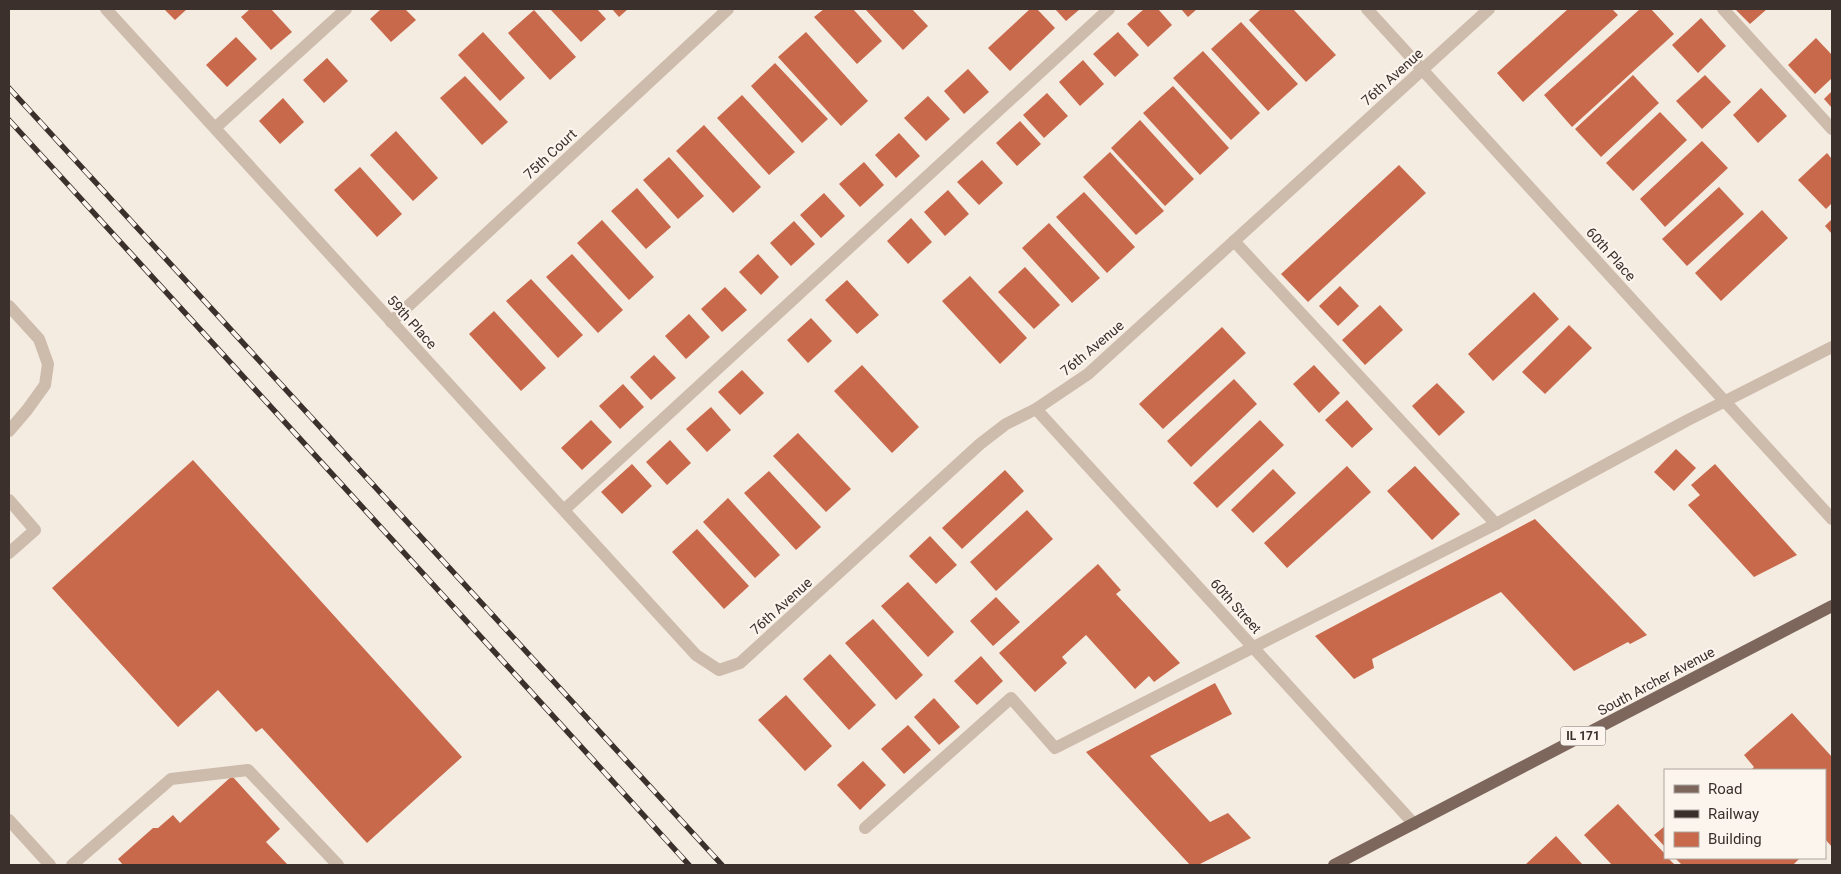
<svg xmlns="http://www.w3.org/2000/svg" width="1841" height="874" font-family="Roboto,sans-serif">
<rect width="100%" height="100%" fill="#f4ebe1"/>
<g fill="#c8694b">
<polygon points="164,9 187,9 175,20"/>
<polygon points="250,9 271,9 292,32 271,50 241,17"/>
<polygon points="381,9 405,9 416,20 391,42 370,19"/>
<polygon points="550,9 597,9 606,19 581,42"/>
<polygon points="612,9 628,9 619,17"/>
<polygon points="824,9 853,9 882,41 857,64 814,17"/>
<polygon points="865,9 912,9 928,26 903,50"/>
<polygon points="1030,9 1037,9 1055,28 1010,71 988,48"/>
<polygon points="1055,9 1080,9 1066,21"/>
<polygon points="1144,9 1158,9 1172,25 1148,47 1127,24"/>
<polygon points="1181,9 1197,9 1188,17"/>
<polygon points="1261,9 1293,9 1336,55 1306,82 1249,20"/>
<polygon points="1568,9 1612,9 1618,15 1523,102 1497,73"/>
<polygon points="1640,9 1651,9 1674,34 1572,127 1544,95"/>
<polygon points="1735,9 1767,9 1750,24"/>
<polygon points="534,10 576,57 550,80 508,33"/>
<polygon points="1701,18 1726,46 1698,73 1672,45"/>
<polygon points="1241,22 1298,84 1268,111 1211,49"/>
<polygon points="483,32 525,78 500,101 458,55"/>
<polygon points="806,32 868,101 841,126 778,57"/>
<polygon points="1118,32 1139,55 1115,77 1093,54"/>
<polygon points="236,37 257,59 227,87 206,65"/>
<polygon points="1816,38 1832,55 1832,78 1815,94 1788,65"/>
<polygon points="1203,51 1260,113 1231,140 1173,78"/>
<polygon points="327,58 348,81 324,103 303,80"/>
<polygon points="1083,60 1104,84 1080,106 1059,82"/>
<polygon points="775,63 828,119 802,143 751,86"/>
<polygon points="968,69 989,92 964,114 944,91"/>
<polygon points="1633,75 1659,103 1601,157 1575,129"/>
<polygon points="1705,75 1731,102 1702,129 1676,101"/>
<polygon points="465,76 508,122 482,145 440,98"/>
<polygon points="1173,86 1229,148 1200,175 1143,113"/>
<polygon points="1761,88 1787,116 1758,143 1733,115"/>
<polygon points="1832,91 1832,108 1824,99"/>
<polygon points="1047,93 1068,116 1044,138 1023,115"/>
<polygon points="742,95 795,152 769,175 717,118"/>
<polygon points="928,96 950,119 926,141 904,118"/>
<polygon points="283,98 304,122 280,144 259,121"/>
<polygon points="1660,112 1687,140 1633,191 1606,163"/>
<polygon points="1140,120 1194,179 1165,206 1111,148"/>
<polygon points="1020,121 1041,144 1017,166 996,143"/>
<polygon points="704,125 761,187 733,213 676,151"/>
<polygon points="396,131 438,178 413,201 370,155"/>
<polygon points="899,133 920,156 896,178 875,155"/>
<polygon points="1702,141 1728,168 1665,227 1640,199"/>
<polygon points="1110,152 1164,211 1136,235 1083,177"/>
<polygon points="1827,153 1832,159 1832,203 1826,209 1798,180"/>
<polygon points="669,157 704,196 678,219 643,180"/>
<polygon points="982,160 1003,183 979,205 957,182"/>
<polygon points="864,162 884,185 860,207 839,184"/>
<polygon points="1399,165 1426,193 1308,302 1281,274"/>
<polygon points="360,167 402,214 377,237 334,190"/>
<polygon points="1719,187 1744,214 1687,266 1662,239"/>
<polygon points="637,188 671,227 646,249 611,211"/>
<polygon points="948,190 969,214 945,236 924,212"/>
<polygon points="1084,192 1135,247 1107,273 1056,217"/>
<polygon points="824,193 845,216 821,238 800,215"/>
<polygon points="1762,210 1788,238 1721,301 1695,273"/>
<polygon points="911,218 932,242 908,264 887,241"/>
<polygon points="1832,219 1832,234 1825,226"/>
<polygon points="602,220 654,277 629,300 577,243"/>
<polygon points="794,221 815,244 791,266 770,243"/>
<polygon points="1049,223 1100,278 1072,303 1022,248"/>
<polygon points="572,254 623,310 598,333 546,277"/>
<polygon points="758,254 779,277 761,295 739,272"/>
<polygon points="1025,267 1060,305 1034,329 998,292"/>
<polygon points="970,276 1027,338 1000,364 942,301"/>
<polygon points="531,279 583,335 558,358 506,301"/>
<polygon points="847,280 879,315 857,334 825,300"/>
<polygon points="1340,286 1359,306 1338,326 1319,306"/>
<polygon points="725,287 747,310 722,332 701,309"/>
<polygon points="1534,292 1559,319 1493,381 1468,354"/>
<polygon points="1380,305 1403,330 1365,365 1342,340"/>
<polygon points="494,311 546,368 521,391 469,334"/>
<polygon points="689,314 710,337 686,359 665,336"/>
<polygon points="811,318 832,341 808,363 787,340"/>
<polygon points="1569,325 1592,348 1545,394 1522,372"/>
<polygon points="1222,327 1246,353 1163,429 1139,404"/>
<polygon points="654,355 676,378 651,400 630,377"/>
<polygon points="862,365 919,427 892,453 834,391"/>
<polygon points="1314,365 1340,393 1319,413 1293,384"/>
<polygon points="742,370 764,393 740,415 718,392"/>
<polygon points="1234,379 1257,404 1191,467 1167,441"/>
<polygon points="1437,383 1465,412 1439,436 1412,406"/>
<polygon points="623,384 644,407 620,429 599,406"/>
<polygon points="1347,400 1373,429 1352,448 1325,420"/>
<polygon points="711,407 731,430 707,452 686,429"/>
<polygon points="591,420 612,442 582,470 561,448"/>
<polygon points="1260,420 1284,445 1217,508 1193,483"/>
<polygon points="798,433 851,489 826,512 773,456"/>
<polygon points="670,440 691,463 667,485 646,462"/>
<polygon points="1676,449 1696,468 1674,491 1654,472"/>
<polygon points="193,460 462,757 367,843 262,728 256,732 218,690 178,727 52,588"/>
<polygon points="632,464 652,486 622,514 601,492"/>
<polygon points="1715,464 1797,555 1754,577 1688,505 1700,495 1691,485"/>
<polygon points="1347,466 1371,492 1287,568 1264,543"/>
<polygon points="1415,466 1460,514 1432,540 1387,491"/>
<polygon points="1273,469 1296,493 1253,533 1231,510"/>
<polygon points="1005,470 1024,491 962,549 942,528"/>
<polygon points="769,471 821,527 796,550 744,493"/>
<polygon points="728,498 780,555 755,578 703,522"/>
<polygon points="1027,510 1053,539 996,591 970,562"/>
<polygon points="1535,519 1647,635 1630,644 1628,642 1574,671 1501,592 1372,659 1374,668 1354,679 1315,636"/>
<polygon points="697,529 749,586 724,609 672,552"/>
<polygon points="930,536 957,565 936,584 909,556"/>
<polygon points="1098,564 1121,590 1116,594 1180,663 1154,682 1149,676 1135,689 1086,635 1062,657 1067,663 1035,692 999,653"/>
<polygon points="908,582 954,632 928,657 881,606"/>
<polygon points="996,597 1020,622 993,646 970,621"/>
<polygon points="873,619 923,675 896,700 845,643"/>
<polygon points="830,654 876,705 849,730 803,679"/>
<polygon points="981,656 1003,681 977,705 954,681"/>
<polygon points="1215,683 1232,714 1150,756 1210,822 1228,813 1251,838 1198,865 1190,865 1086,752"/>
<polygon points="786,695 832,746 805,771 758,720"/>
<polygon points="934,698 960,727 939,745 914,717"/>
<polygon points="1792,713 1832,757 1832,847 1825,839 1825,770 1751,770 1754,767 1744,755"/>
<polygon points="908,725 931,750 904,774 881,749"/>
<polygon points="863,761 886,785 860,810 837,785"/>
<polygon points="232,776 280,829 266,842 288,865 123,865 118,859 153,828 158,828 173,815 180,823"/>
<polygon points="1618,804 1665,854 1665,858 1668,858 1675,865 1612,865 1584,835"/>
<polygon points="1665,826 1665,847 1654,835"/>
<polygon points="1556,836 1583,865 1525,865"/>
<polygon points="1675,858 1800,858 1793,865 1682,865"/>
</g>
<g fill="none" stroke-linecap="round" stroke-linejoin="round">
<g stroke="#cdbbac" stroke-width="12">
<polyline points="1723,9 1832,129"/>
<polyline points="215,128 346,9"/>
<polyline points="1234,241 1496,524"/>
<polyline points="9,306 39,339 48,364 45,385 27,410 9,431"/>
<polyline points="9,500 35,530 9,553"/>
<polyline points="564,510 1109,9"/>
<polyline points="865,828 1011,698 1055,748 1496,524 1686,421 1832,347"/>
<polyline points="72,865 171,779 248,770 338,865"/>
</g>
<g stroke="#cdbbac" stroke-width="12">
<polyline points="106,9 696,655 719,670 740,663 980,444 1006,424 1036,409 1088,374 1489,9"/>
<polyline points="1367,9 1832,519"/>
<polyline points="391,322 728,9"/>
<polyline points="1036,409 1414,824"/>
<polyline points="9,820 50,865"/>
</g>
<polyline stroke="#7d675c" stroke-width="12" points="1334,865 1832,606"/>
<defs>
<g id="rail">
<polyline points="9,88 722,865"/>
<polyline points="9,120 689,865"/>
</g>
</defs>
<use href="#rail" stroke="#3b302b" stroke-width="5.5"/>
<use href="#rail" stroke="#fbf5ee" stroke-width="4" stroke-dasharray="11" stroke-linecap="butt"/>
</g>
<g text-anchor="middle" stroke-width="4.5" stroke-linejoin="round" paint-order="stroke">
<rect fill="#fbf5ee" stroke="#756b66" stroke-width="1" x="1560.5" y="726.5" width="45" height="19" rx="4"/>
<g font-size="12" font-weight="bold" fill="#3b302b">
<text x="1583" y="740">IL 171</text>
</g>
<g font-size="14" fill="#3b302b" stroke="#fbf5ee">
<text transform="translate(1392 77) rotate(-42)" y="5">76th Avenue</text>
<text transform="translate(550 154) rotate(-43)" y="5">75th Court</text>
<text transform="translate(1611 254) rotate(48)" y="5">60th Place</text>
<text transform="translate(412 322) rotate(48)" y="5">59th Place</text>
<text transform="translate(1092 348) rotate(-40)" y="5">76th Avenue</text>
<text transform="translate(781 606) rotate(-42)" y="5">76th Avenue</text>
<text transform="translate(1236 606) rotate(48)" y="5">60th Street</text>
<text transform="translate(1656 681) rotate(-28)" y="5">South Archer Avenue</text>
</g>
</g>
<rect width="1841" height="874" fill="none" stroke="#3b302b" stroke-width="20"/>
<rect x="1664" y="769" width="162" height="90" fill="#fbf5ee" stroke="#aea6a0"/>
<rect x="1674" y="785" width="25" height="8" fill="#7d675c" stroke="#aea6a0"/>
<text x="1708" y="794" font-size="15" fill="#3b302b">Road</text>
<rect x="1674" y="810" width="25" height="8" fill="#3b302b" stroke="#aea6a0"/>
<text x="1708" y="819" font-size="15" fill="#3b302b">Railway</text>
<rect x="1674" y="832" width="25" height="15" fill="#c8694b" stroke="#aea6a0"/>
<text x="1708" y="844" font-size="15" fill="#3b302b">Building</text>
</svg>
